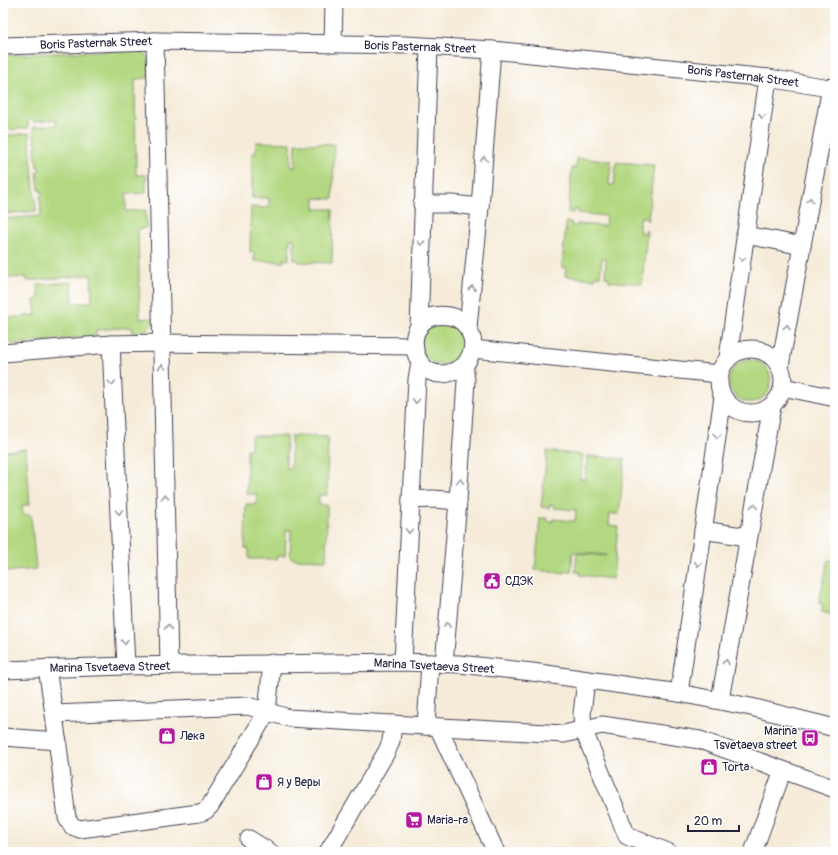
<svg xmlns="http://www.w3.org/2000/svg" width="838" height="855" font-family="Pangolin,sans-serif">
<rect width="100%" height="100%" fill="#fff"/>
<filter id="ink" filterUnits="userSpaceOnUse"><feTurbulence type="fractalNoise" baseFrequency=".025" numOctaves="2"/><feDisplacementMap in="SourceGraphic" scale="8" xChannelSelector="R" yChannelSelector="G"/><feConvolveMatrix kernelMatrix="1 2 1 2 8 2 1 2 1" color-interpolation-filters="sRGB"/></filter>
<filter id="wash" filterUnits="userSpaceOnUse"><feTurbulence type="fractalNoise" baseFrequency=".012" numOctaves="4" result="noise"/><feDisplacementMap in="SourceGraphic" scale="16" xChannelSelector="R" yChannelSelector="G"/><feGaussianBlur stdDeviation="0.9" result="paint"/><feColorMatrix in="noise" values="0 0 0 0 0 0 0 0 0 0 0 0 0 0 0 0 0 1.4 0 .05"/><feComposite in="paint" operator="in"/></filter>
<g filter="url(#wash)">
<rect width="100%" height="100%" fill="#f5ebd8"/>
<g fill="#b3d881" stroke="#6a7d5e">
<path d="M131,50c21,2 18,12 18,28l-14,1 1,96h10v18l-20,1v17l20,-1v18l-8,1 2,90 15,-1c-2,12 -13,14 -22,15l-1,-6 -36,3v6l-82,8c-11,-2 -8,-17 -9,-26l31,-3 -2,-15 5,-1 -1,-14 34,-3 1,21 19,-1 -1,-27 -64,6v-4l-20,1 -4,-2v-57l38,-3 -1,-20 2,-1v-4h-3l-2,-20 3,-1 -1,-3h-2l-2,-21h2v-4h-2l-2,-15 23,-2v-5l-23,2 -1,-3 -4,1v8l-18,2 -1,-2h-4v3h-2v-76z"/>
<polygon points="29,133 36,211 3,214 3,136"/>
<polygon points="256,142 291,143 291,167 295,167 296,143 334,144 333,199 315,198 315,209 333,209 332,263 299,262 298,260 294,260 294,239 290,239 289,260 284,259 284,262 254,261 254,252 250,252 251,207 269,208 269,198 252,198 252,153 256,153"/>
<polygon points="577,158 611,161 609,185 614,185 616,162 654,165 648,220 646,220 646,217 641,217 641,219 639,220 639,229 640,230 640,233 645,233 645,230 647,230 642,284 609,281 609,277 605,277 606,258 602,258 600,276 595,276 595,279 565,276 566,267 562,267 566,222 572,223 572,226 577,226 577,224 605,226 606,216 578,213 578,210 574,210 573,213 568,212 572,168 576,168"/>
<circle cx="442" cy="344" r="21"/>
<circle cx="750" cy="381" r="21"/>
<polygon points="251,436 286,436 286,468 291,468 291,436 328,437 327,495 319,495 319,505 327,505 326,560 293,559 293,557 290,557 291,530 286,530 285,556 277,556 277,559 249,559 249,549 245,548 246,504 257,504 257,494 247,494 247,449 251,449"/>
<polygon points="26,449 30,505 22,505 23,515 31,515 36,569 3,572 3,451"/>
<polygon points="547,451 583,455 580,479 585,479 587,456 625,459 619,514 610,514 609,525 618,526 613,579 580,575 580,572 575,572 577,553 606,556 606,555 573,552 571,571 565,571 565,573 535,570 540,518 547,518 548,521 552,522 553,519 575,521 576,510 554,508 554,505 549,505 549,508 541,507"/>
<polygon points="828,560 833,561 833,563 835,564 835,615 821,612 823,604 819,603"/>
</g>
</g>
<g filter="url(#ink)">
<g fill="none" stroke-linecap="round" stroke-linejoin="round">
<defs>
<g id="minor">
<polyline points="155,41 169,666"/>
<polyline points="333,44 334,3"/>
<polyline points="3,46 155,41 406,45 492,50 768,78 835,89"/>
<polyline points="422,204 452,204 480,207"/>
<polyline points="745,235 773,240 802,246"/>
<polyline points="468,327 480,207 492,50"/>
<polyline points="419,328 429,47"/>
<polyline points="111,344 126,666"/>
<circle cx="751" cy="381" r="32"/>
<polyline points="473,349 719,374"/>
<polyline points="3,353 111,344 162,343 414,346"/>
<polyline points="728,358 768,78"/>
<polyline points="780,366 831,87"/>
<polyline points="783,387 835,398"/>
<polyline points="411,500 433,499 458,501"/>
<polyline points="703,530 748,537"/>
<polyline points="403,662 417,379 420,363"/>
<path d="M444,664l14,-163 8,-120c0,-4 -2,-10 -1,-15 0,-3 3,-5 4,-8 4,-7 5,-16 2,-23 -3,-10 -12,-18 -22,-19 -57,-9 -38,87 16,49"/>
<polyline points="47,668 54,714 67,818 72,826 80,829 199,813 205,811 210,806 267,712 272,663"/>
<polyline points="3,670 126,666 403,662 459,664 532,672 679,693 751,707 835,728"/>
<polyline points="586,680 582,714 583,729 627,836 668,852"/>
<polyline points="679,693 723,397"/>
<polyline points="720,700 772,406"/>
<polyline points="54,714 248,706 289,718 564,734 602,725 700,740 835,789"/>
<polyline points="426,726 430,663"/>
<polyline points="438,727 496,852"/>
<polyline points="3,737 58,741"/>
<polyline points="249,839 270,852"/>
<polyline points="328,852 387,751 391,741 393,724"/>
<polyline points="753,852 783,770"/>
</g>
</defs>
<use href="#minor" stroke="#424053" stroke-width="19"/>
<use href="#minor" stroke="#fff" stroke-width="17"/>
</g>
<defs><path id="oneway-chevron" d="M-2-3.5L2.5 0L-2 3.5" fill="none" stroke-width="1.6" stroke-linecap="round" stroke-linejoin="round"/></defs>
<g stroke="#9c9ca7">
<use href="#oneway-chevron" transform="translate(762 116) rotate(98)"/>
<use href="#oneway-chevron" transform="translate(484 159) rotate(-86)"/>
<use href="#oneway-chevron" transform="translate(810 200) rotate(-80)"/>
<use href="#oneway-chevron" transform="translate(421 243) rotate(92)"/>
<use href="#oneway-chevron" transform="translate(742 259) rotate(98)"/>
<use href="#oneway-chevron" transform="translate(472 288) rotate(-84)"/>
<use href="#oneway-chevron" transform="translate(787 327) rotate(-80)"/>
<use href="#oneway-chevron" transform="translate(162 367) rotate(-90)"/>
<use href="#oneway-chevron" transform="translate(112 383) rotate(87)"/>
<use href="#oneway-chevron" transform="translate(416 401) rotate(93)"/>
<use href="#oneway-chevron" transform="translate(717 436) rotate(99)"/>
<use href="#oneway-chevron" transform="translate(460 481) rotate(-86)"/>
<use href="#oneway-chevron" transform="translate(165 497) rotate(-91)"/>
<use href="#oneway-chevron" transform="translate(754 506) rotate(-80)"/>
<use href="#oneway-chevron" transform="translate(119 512) rotate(87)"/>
<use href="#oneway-chevron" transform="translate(409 531) rotate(93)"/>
<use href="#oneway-chevron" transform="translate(698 564) rotate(98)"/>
<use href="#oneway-chevron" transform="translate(447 625) rotate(-85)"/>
<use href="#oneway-chevron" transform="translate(168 627) rotate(-91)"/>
<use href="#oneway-chevron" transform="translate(125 642) rotate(87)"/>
<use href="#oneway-chevron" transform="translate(726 662) rotate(-80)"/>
</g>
</g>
<defs>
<symbol id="civic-square" viewBox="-11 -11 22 22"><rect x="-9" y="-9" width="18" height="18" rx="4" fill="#b5179e" stroke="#fff"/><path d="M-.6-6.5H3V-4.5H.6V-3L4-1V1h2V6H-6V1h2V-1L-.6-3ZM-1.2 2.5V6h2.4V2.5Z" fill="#fff"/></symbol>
<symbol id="shop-square" viewBox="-11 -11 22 22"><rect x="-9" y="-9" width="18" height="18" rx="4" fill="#b5179e" stroke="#fff"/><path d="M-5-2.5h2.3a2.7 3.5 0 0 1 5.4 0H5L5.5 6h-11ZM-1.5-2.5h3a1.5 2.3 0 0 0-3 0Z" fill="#fff"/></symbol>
<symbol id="bus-square" viewBox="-11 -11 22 22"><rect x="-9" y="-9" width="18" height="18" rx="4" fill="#b5179e" stroke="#fff"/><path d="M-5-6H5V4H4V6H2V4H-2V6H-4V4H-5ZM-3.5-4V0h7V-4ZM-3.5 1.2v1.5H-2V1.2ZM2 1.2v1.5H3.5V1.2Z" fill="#fff"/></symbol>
<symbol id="supermarket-square" viewBox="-11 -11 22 22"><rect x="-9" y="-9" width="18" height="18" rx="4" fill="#b5179e" stroke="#fff"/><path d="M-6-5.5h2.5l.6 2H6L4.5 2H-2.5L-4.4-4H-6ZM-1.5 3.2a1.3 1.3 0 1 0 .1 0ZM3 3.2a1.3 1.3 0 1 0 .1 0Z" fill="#fff"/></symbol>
</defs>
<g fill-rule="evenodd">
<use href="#civic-square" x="482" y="571" width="20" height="20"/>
<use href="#shop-square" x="157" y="726" width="20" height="20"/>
<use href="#bus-square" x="800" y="728" width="20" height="20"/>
<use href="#shop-square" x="699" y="757" width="20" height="20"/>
<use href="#shop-square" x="254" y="772" width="20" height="20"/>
<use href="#supermarket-square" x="404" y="810" width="20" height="20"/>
</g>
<g text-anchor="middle" stroke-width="3" stroke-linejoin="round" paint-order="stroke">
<g font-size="12" fill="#22223b" stroke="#fff">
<text transform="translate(96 43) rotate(-2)" y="4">Boris Pasternak Street</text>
<text transform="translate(420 47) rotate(2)" y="4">Boris Pasternak Street</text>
<text transform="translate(743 76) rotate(7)" y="4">Boris Pasternak Street</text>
<text transform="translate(434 666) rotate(3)" y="4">Marina Tsvetaeva Street</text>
<text transform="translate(110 667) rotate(-1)" y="4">Marina Tsvetaeva Street</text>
</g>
<g font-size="12" fill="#22223b" stroke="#fff" text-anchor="start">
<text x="505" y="585">СДЭК</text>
<text x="797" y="735" text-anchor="end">Marina<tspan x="797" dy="14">Tsvetaeva street</tspan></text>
<text x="180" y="740">Лека</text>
<text x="722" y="771">Torta</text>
<text x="277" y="786">Я у Веры</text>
<text x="427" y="824">Maria-ra</text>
</g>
</g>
<rect width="838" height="855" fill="none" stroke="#fff" stroke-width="16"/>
<path d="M688 825v6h51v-6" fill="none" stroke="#22223b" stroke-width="2"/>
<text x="694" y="825" font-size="12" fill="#22223b" stroke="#ffffff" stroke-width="3" paint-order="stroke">20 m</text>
</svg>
